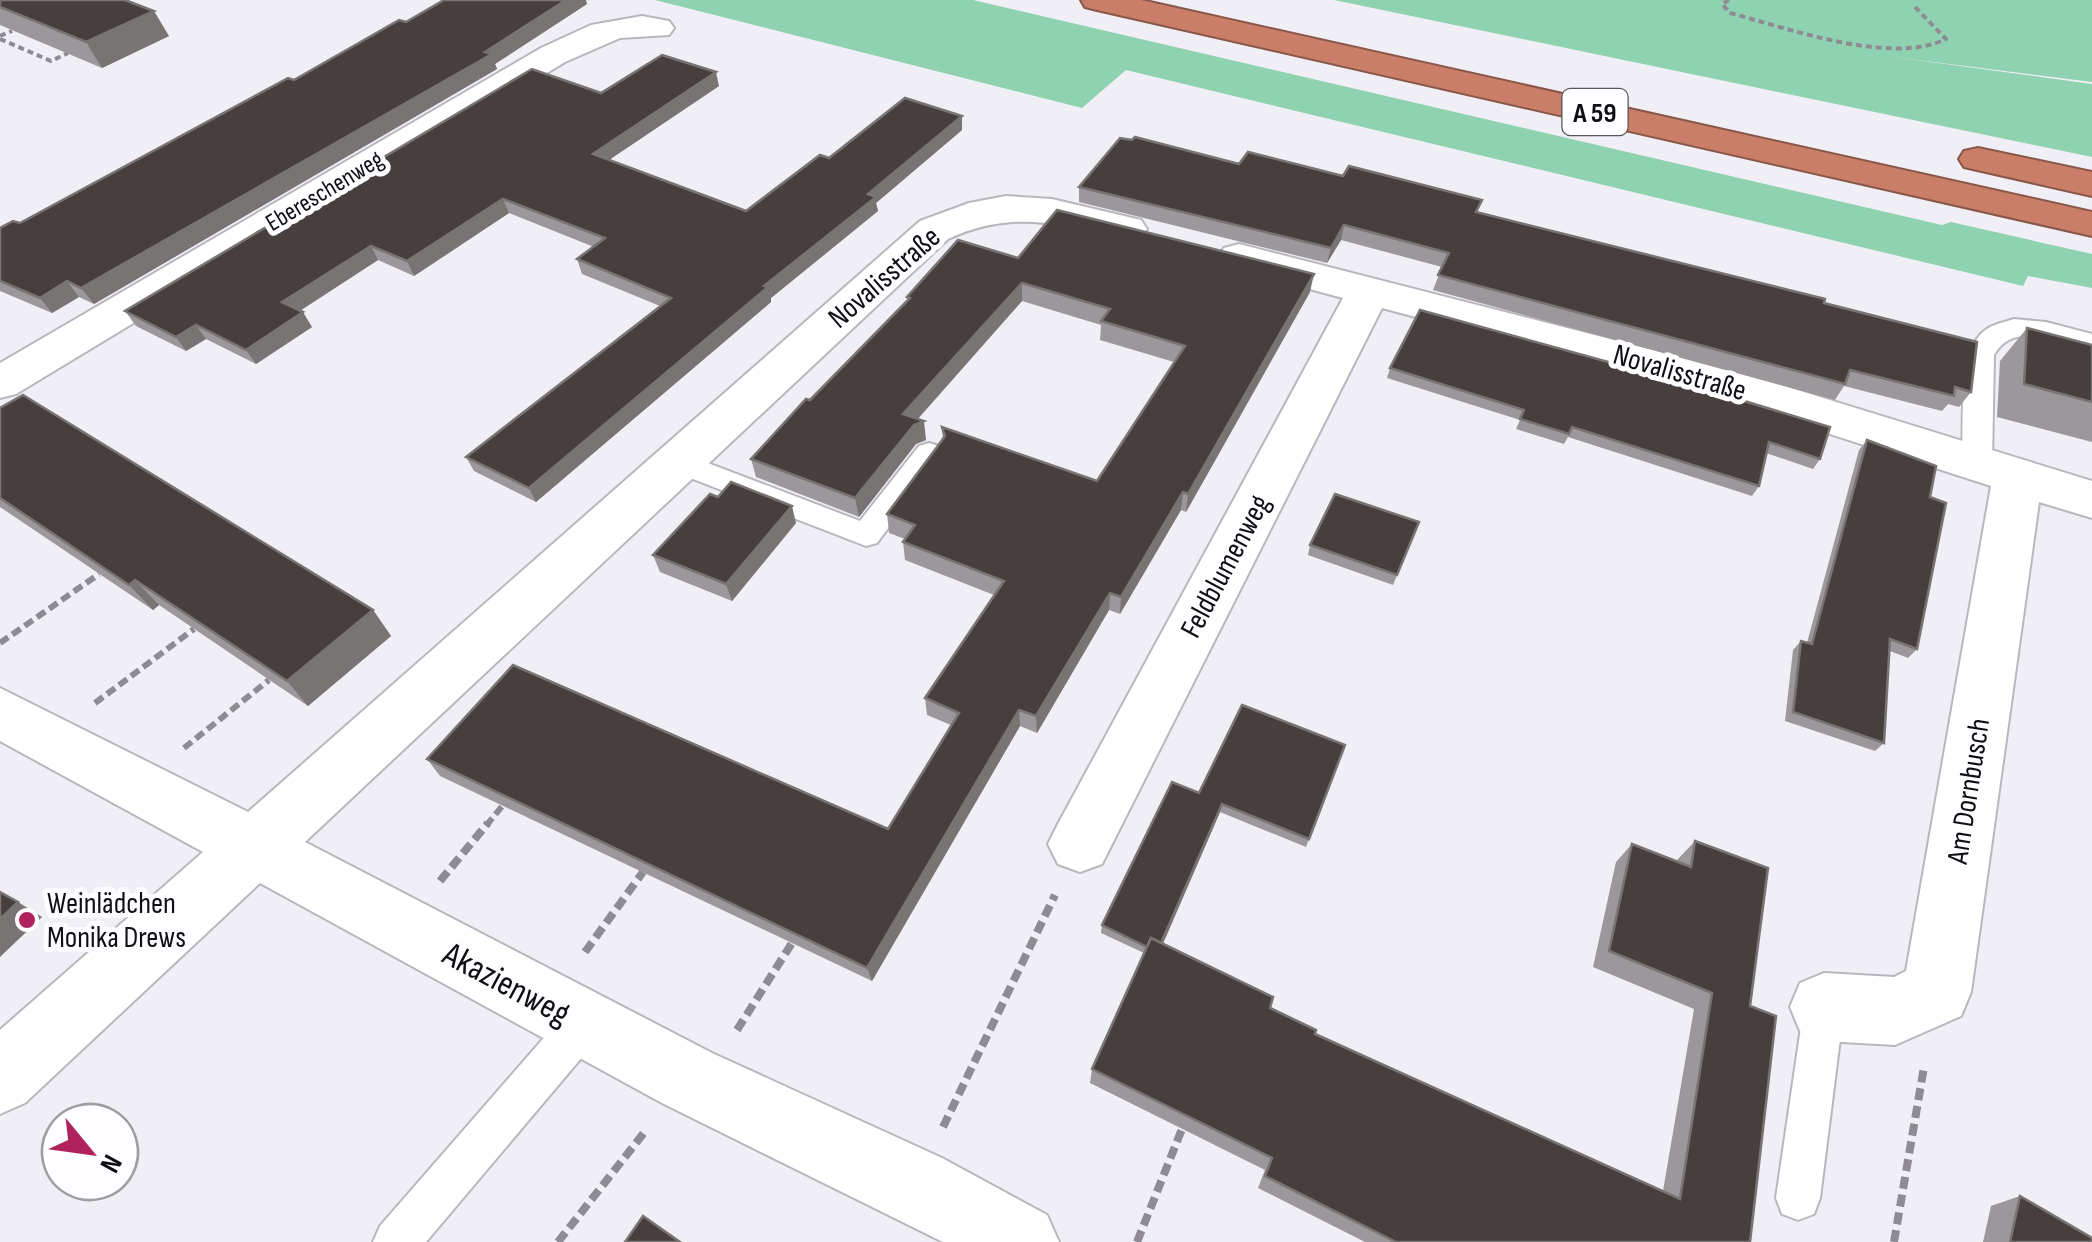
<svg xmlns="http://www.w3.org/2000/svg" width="2092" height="1242" font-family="'Sofia Sans Condensed',sans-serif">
<rect width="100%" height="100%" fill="#f1eff6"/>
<g fill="#8fd2b1">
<polygon points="655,0 973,0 1942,225 1951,222 2092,254 2092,288 2028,276 2023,286 1126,70 1082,108"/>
<polygon points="1334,0 2092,0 2092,82 1886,56 2092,84 2092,157"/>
</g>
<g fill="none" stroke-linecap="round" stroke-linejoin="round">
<defs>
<g id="lane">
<path d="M2014,319l32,3 46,12v18c-31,-9 -78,-33 -98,3l-2,106 -5,7 -10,3 -10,-3 -5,-7c2,-33 -4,-100 17,-125 9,-11 22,-13 35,-17z"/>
<polygon points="929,443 939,446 943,453 939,460 877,543 866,546 667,469 662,462 667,455 677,452 687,455 860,521 919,446"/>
<polygon points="1824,987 1838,993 1844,1007 1820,1198 1814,1214 1798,1220 1782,1214 1776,1198 1804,1007 1810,993"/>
<polygon points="584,1003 599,1009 605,1023 599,1037 426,1242 373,1242 380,1226 569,1009"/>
</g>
<g id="street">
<polygon points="642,16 669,21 674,28 669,35 620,38 565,62 16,394 0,398 0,363 541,48 591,25"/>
<path d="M1006,196l46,3 89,21 6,9 -6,9c-21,5 -40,-4 -61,-9 -48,-11 -87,-11 -132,10l-643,603 407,211 230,105 105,57 12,27h-116l-281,-139 -402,-220 -235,220 -25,11v-84l203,-178 -203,-111v-53l248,124 672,-591 49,-18z"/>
<polygon points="1239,244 1739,372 2092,481 2092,518 2039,502 1971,992 1961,1016 1895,1045 1824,1041 1800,1031 1790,1007 1800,983 1824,973 1894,977 1906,971 1991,486 1709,395 1382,308 1102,864 1080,872 1058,864 1048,844 1058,824 1343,298 1224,266 1218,257 1224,248"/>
</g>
<g id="highway">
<polygon points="1081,0 1141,0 2092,212 2092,236 1097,10 1085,7"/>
<polygon points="1978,148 2092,172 2092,196 1964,167 1959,159 1964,151"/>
</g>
</defs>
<use href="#lane" stroke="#b9b7be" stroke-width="4"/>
<use href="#street" stroke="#b9b7be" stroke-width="4"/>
<use href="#highway" stroke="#895749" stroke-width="4"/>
<g stroke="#8e8c92" stroke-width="4" stroke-dasharray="6 4" stroke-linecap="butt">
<path d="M1729,0l-7,4 8,9c57,15 161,53 216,26l-33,-34"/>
<polyline points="0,36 12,31"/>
<polyline points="0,39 51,61 68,53"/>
</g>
<g stroke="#8e8c92" stroke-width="6" stroke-dasharray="10 5" stroke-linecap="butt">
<polyline points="0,643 99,574"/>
<polyline points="95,703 194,629"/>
<polyline points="184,748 269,680"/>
<polyline points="486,826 503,805"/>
</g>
<g stroke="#8e8c92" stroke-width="8" stroke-dasharray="12 6" stroke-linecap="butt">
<polyline points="440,881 488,823"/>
<polyline points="585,952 643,872"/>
<polyline points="737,1030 792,943"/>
<polyline points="943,1127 1055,895"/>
<polyline points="558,1242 647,1129"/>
<polyline points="1137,1242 1182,1129"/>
<polyline points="1894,1242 1924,1067"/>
</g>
<use href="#lane" fill="#fff" fill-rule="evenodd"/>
<use href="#street" fill="#fff" fill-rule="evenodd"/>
<use href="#highway" fill="#ca7e67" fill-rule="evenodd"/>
</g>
<g fill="#9c979a">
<polygon points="0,0 169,36 102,68 0,25"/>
<polygon points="587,4 495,64 497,69 94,304 79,297 52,313 0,291 0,228 20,223 406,22"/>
<polygon points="719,86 609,160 746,211 829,158 962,130 876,203 878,211 771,298 771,302 536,502 474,471 466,457 660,306 582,274 577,259 594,247 509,213 414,276 378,260 300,311 312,327 256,364 206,339 186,351 136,326 125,311 601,93"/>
<polygon points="1079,187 1478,212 1824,303 1971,392 1959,407 1948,404 1942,411 1844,386 1835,400 1433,290 1442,267 1341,240 1327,263 1079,202"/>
<polygon points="1018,258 1310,292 1186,512 1181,510 1120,614 1109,610 1037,733 1020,726 872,981 440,776 427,759 888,829 951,725 927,715 925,698 994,595 905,560 903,542 905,539 889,533 887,514 943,440 942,427 1097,481 1174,362 1100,340 1101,325 1022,301 918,419 926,440 916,444 859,517 756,477 751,459 907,301 907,297"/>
<polygon points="1420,310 1820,459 1813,469 1766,453 1759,486 1752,496 1568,437 1564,444 1516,429 1520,420 1387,378 1390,368"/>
<polygon points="2027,328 2092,345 2092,442 1997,417 2000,361"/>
<polygon points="0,408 373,610 391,636 308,706 159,605 153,610 0,507"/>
<polygon points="1867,440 1930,497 1917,649 1908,658 1890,651 1884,743 1875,751 1785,721 1793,650 1801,641 1807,643 1859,450"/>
<polygon points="1419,522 1393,585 1308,555 1310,545"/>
<polygon points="796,523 732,601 660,572 653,555"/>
<polygon points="1345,745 1306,847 1220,812 1163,944 1315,1034 1663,1191 1694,1009 1593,967 1616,862 1632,844 1677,862 1678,859 1695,841 1750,1006 1750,1242 1365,1242 1258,1188 1265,1170 1090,1083 1092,1069 1144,953 1101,933 1102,925 1199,793"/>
<polygon points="2020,1196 2092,1242 1983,1242 1991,1206"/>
</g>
<g fill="#797474">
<polygon points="566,0 586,0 587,4 495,64 497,69 94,304 81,288 485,52"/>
<polygon points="154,11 169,36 102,68 86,42"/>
<polygon points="716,72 719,86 597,168 593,154"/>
<polygon points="962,116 962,130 876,203 878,211 771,298 771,302 536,502 529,488 868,194"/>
<polygon points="503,199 509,213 414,276 407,261"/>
<polygon points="1344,225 1341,240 1327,263 1331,248"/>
<polygon points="371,246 378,260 290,317 282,302"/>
<polygon points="1314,274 1310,292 1186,512 1188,494"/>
<polygon points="67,281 79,297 52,313 40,298"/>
<polygon points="1022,283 1022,301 905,433 903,414"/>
<polygon points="303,312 312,327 256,364 246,350"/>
<polygon points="196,325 206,339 186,351 176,337"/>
<polygon points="924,421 926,440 916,444 859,517 855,498 914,425"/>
<polygon points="1183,492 1181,510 1120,614 1121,597"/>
<polygon points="792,506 796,523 732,601 726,584"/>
<polygon points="135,580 159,605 153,610 129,585"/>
<polygon points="1110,593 1109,610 1037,733 1036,716"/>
<polygon points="373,610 391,636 308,706 287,681"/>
<polygon points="1019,710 1020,726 872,981 867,968"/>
<polygon points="1222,804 1220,812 1156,959 1158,951"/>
<polygon points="18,902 42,917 0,957 0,919"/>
</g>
<g fill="#463f3d" stroke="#797474" stroke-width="2.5">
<polygon points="0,0 125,0 154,11 86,42 0,7"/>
<polygon points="444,0 566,0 485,52 492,54 81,288 67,281 40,298 0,281 0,228 13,221 20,223 288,78 294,80 399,20 406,22"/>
<polygon points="662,55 716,72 593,154 746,211 820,155 829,158 905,98 962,116 868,194 876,197 764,286 768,287 529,488 466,457 671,298 577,259 605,238 503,199 407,261 371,246 282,302 303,312 246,350 196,325 176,337 125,311 532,69 601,93"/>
<polygon points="1135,137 1239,164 1248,152 1343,176 1349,166 1482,200 1476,212 1825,299 1824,303 1977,342 1971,392 1955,387 1954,396 1850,370 1845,384 1438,275 1449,253 1344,225 1331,248 1079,187 1120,138 1132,140"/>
<polygon points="1057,210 1314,274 1188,494 1183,492 1121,597 1110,593 1036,716 1019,710 867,968 427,759 513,665 888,829 959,713 925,698 1004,581 903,542 915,525 887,514 940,443 945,436 942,427 1097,481 1185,346 1101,321 1110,309 1022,283 903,414 924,421 914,425 855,498 751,459 806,399 810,400 910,298 907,297 958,240 1018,258"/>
<polygon points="1420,310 1688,384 1830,427 1820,459 1769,442 1759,486 1572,427 1569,434 1520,419 1524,410 1390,368"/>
<polygon points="2027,328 2092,345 2092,402 2024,384"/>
<polygon points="23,395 373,610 287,681 135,580 129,585 0,498 0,408"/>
<polygon points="1867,440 1936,466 1930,497 1946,503 1917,649 1890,639 1884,743 1793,712 1801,641 1812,644"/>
<polygon points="731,482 792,506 726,584 653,555 710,494 718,497"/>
<polygon points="1335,494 1419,522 1397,575 1310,545"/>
<polygon points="1242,705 1345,745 1309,839 1222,804 1161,943 1151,938 1147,947 1102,925 1172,782 1199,793"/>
<polygon points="1695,841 1768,868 1750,1006 1776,1016 1750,1242 1396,1242 1265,1176 1272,1158 1092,1069 1151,938 1273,997 1270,1008 1316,1030 1315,1034 1680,1199 1712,993 1609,951 1632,844 1691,867"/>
<polygon points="0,892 18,902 0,919"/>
<polygon points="2020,1196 2092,1238 2092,1242 2010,1242"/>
<polygon points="643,1216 680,1242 625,1242"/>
</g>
<circle fill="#af225c" stroke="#fefdff" stroke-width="4" cx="27" cy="920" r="10"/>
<g text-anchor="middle" stroke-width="10" stroke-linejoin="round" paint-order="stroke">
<g font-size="25" fill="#0f0e11" stroke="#fefdff">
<text transform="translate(324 190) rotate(-31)" y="9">Ebereschenweg</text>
</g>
<rect fill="#fefdff" stroke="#575658" stroke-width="2.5" x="1562.5" y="89" width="65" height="46" rx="8"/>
<g font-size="28" font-weight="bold" fill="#0f0e11">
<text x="1595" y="122">A 59</text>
</g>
<g font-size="30" fill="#0f0e11" stroke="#fefdff">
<text transform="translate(884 277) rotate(-41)" y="10">Novalisstraße</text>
<text transform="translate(1680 372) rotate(16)" y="10">Novalisstraße</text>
<text transform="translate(1225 566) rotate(-62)" y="10">Feldblumenweg</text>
<text transform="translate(1968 791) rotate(-81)" y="10">Am Dornbusch</text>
</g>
<g font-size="30" fill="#0f0e11" stroke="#fefdff" text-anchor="start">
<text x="47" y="913">Weinlädchen<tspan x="47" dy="34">Monika Drews</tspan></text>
</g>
<g font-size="35" fill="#0f0e11" stroke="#fefdff">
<text transform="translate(507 983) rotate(28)" y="12">Akazienweg</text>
</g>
</g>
<g transform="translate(90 1152) rotate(119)"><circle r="48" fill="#fefdff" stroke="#9e9da0" stroke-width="2.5"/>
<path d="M0-8L18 38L0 25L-18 38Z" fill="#af225c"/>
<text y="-15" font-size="28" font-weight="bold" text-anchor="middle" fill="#0f0e11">N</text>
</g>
</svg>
